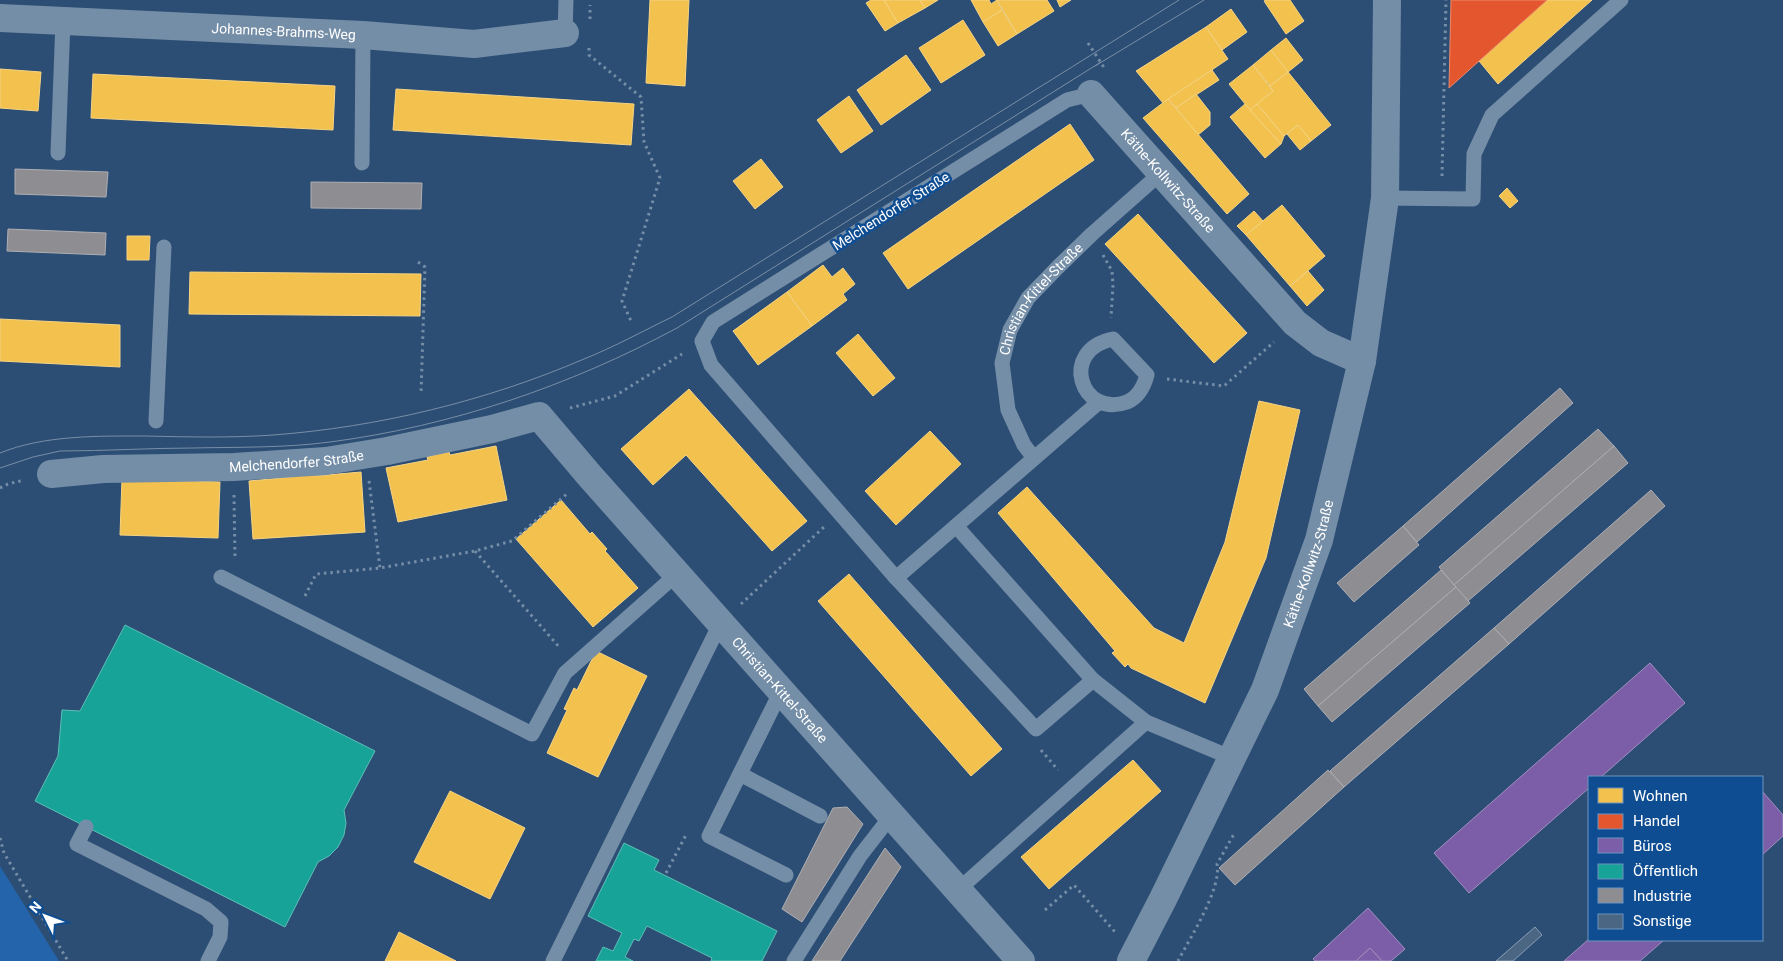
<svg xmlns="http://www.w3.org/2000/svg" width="1783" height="961" font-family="Roboto,sans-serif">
<rect width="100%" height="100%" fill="#2d4e74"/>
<polygon fill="#2364aa" points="0,866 59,961 0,961"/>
<g fill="#f2c14e" stroke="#f6d483">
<polygon points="650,0 689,0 685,86 646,83"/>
<polygon points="871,0 884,0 898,23 885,31 866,3"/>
<polygon points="884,0 920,0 925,8 898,23"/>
<polygon points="920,0 938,0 925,8"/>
<polygon points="971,0 989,0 991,4 997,0 1002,10 983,22"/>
<polygon points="997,0 1047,0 1054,11 1017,34"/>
<polygon points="1057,0 1071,0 1060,7"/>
<polygon points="1266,0 1290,0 1304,21 1286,34 1264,1"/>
<polygon points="1547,0 1592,0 1498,84 1479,61"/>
<polygon points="1231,9 1247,32 1222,50 1206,27"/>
<polygon points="1002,10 1017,34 998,46 983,22"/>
<polygon points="963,20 985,55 941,83 919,48"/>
<polygon points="1206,27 1228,59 1163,103 1136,71"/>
<polygon points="1286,38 1303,60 1288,72 1271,50"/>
<polygon points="1271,50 1288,72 1270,86 1253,65"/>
<polygon points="906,55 931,90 881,125 857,90"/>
<polygon points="1253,65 1273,91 1250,110 1229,84"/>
<polygon points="0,69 41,72 38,111 0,108"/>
<polygon points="1212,70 1219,80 1176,108 1168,99"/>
<polygon points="1288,72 1331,125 1311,141 1298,125 1284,136 1257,104 1273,91 1270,86"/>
<polygon points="93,74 335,86 333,130 91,118"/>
<polygon points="396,89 634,104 631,145 393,130"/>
<polygon points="1196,94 1210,112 1210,125 1198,135 1176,108"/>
<polygon points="849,96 873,131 841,153 817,120"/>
<polygon points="1168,99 1249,194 1227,214 1143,118"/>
<polygon points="1245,104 1281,144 1265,158 1230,117"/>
<polygon points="1257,104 1284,136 1281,144 1250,110"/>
<polygon points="1070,124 1094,160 908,289 883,253"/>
<polygon points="1298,125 1311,141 1300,150 1287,134"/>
<polygon points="761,159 783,187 755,209 733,181"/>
<polygon points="1507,188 1518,201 1510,208 1499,196"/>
<polygon points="1282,205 1325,256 1290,286 1246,235"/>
<polygon points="1254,211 1263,221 1246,235 1237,226"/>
<polygon points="1138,214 1247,333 1214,363 1105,244"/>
<polygon points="127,236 150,236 149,260 127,260"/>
<polygon points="823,265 832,277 843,268 855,284 843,294 847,300 812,326 787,292"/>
<polygon points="1308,271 1324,290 1307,306 1290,286"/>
<polygon points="190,272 421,274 420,316 189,314"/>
<polygon points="787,292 812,326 758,365 733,331"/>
<polygon points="0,319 120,325 120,367 0,361"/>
<polygon points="858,334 895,378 873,396 836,353"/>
<polygon points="689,389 807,521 772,551 686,455 653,485 621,449"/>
<polygon points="1259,401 1300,410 1266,558 1205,703 1131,668 1128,664 1125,667 1112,653 1115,651 998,513 1027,487 1154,628 1184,643 1225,542"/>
<polygon points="930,431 961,464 896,525 865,491"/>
<polygon points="496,446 507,500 398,522 386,468 428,460 427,457 438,454 449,452 450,455"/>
<polygon points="361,472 365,532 253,539 249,481 292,477 292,475 314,473 315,476"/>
<polygon points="122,479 220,482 218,538 120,535"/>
<polygon points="561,500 590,534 592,532 607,549 605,551 638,588 593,627 516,539"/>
<polygon points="849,574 1002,749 971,776 818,601"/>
<polygon points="596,651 647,676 598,777 547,753 567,710 564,709 574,688 577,690"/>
<polygon points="1133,760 1161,791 1049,889 1021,857"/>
<polygon points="450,791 525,828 490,899 414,862"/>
<polygon points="399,932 456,961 385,961"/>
</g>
<polygon fill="#e4572e" stroke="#ec896d" points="1451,0 1547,0 1449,88"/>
<g fill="#7b5ea7" stroke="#a38ec1">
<polygon points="1650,663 1685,703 1601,777 1589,777 1589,788 1469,893 1434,853"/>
<polygon points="1762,791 1783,815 1783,836 1762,855"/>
<polygon points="1368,908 1405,949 1391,961 1382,961 1370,948 1356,961 1315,961 1313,959"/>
<polygon points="1589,939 1589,940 1664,940 1640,961 1564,961"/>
<polygon points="1370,948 1382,961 1356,961"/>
</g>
<g fill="#17a398" stroke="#5dbfb7">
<polygon points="125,625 375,751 344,810 346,823 344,835 338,847 329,856 318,862 285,927 35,801 58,756 62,710 80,711"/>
<polygon points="624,843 659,860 654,870 777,931 762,961 711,961 712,958 647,926 639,941 634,939 625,957 633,961 596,961 603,947 613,951 622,933 588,916"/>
</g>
<g fill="#8d8d92" stroke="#afafb3">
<polygon points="15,169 108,172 106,197 15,194"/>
<polygon points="311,182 422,183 421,209 311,208"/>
<polygon points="8,229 106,233 105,255 7,251"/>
<polygon points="1560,388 1573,403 1417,542 1403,526"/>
<polygon points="1598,429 1614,446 1454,585 1439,567"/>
<polygon points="1614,446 1628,463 1468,601 1454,585"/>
<polygon points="1651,490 1665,506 1509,644 1494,628"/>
<polygon points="1403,526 1419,545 1354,602 1337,583"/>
<polygon points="1441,570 1456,587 1318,706 1304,689"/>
<polygon points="1456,587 1470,603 1332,722 1318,706"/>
<polygon points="1494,628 1509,644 1344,787 1330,771"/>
<polygon points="1328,770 1344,787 1235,885 1219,868"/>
<polygon points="847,807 863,824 802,922 782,909 833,808"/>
<polygon points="885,848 901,867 840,961 812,961"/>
</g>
<polygon fill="#4b6683" stroke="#8a9eb5" points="1535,927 1542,935 1513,961 1496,961"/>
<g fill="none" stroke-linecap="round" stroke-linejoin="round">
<g stroke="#758ea7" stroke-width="3" stroke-dasharray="2.5 4" stroke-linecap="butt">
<polyline points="590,19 590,5"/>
<polyline points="1088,43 1105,69"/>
<polyline points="589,48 589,55 641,97 644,142 660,178 622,301 631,321"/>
<polyline points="1442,176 1446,0"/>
<polyline points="1103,255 1112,271 1113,285 1111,318"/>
<polyline points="418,262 425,267 421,394"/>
<polyline points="1167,379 1224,386 1274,342"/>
<polyline points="570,408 615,396 682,354"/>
<polyline points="369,481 380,568"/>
<polyline points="0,488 8,484 24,480"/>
<polyline points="234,495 235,559"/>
<polyline points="475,551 560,648"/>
<polyline points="305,596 316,574 380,568 475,551 512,541 569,492"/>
<polyline points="741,604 824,527"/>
<polyline points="1041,750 1058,770"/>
<polyline points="0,838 4,853 68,961"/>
<polyline points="666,873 687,833"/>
<polyline points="1045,910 1074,885 1115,932"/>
<path d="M1178,961c12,-23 44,-73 39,-97l17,-30"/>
</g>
<g stroke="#758ea7" stroke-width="15">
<polyline points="565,33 566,0"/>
<polyline points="1091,94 1067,100 713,322 702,341 711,365 896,578 1036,729 1093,680"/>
<polyline points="58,153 63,21"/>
<polyline points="362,163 363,35"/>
<polyline points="1385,198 1473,199 1474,154 1492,115 1621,0"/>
<path d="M1113,339l34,36c-3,11 -8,22 -20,27 -46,17 -69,-52 -14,-63z"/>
<polyline points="156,421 164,247"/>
<path id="s1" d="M1034,458l-10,-13 -16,-35 -6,-47 8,-33 18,-32 30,-31 34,-33 70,-62"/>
<polyline points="956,526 1093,680 1146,722 1232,758"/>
<polyline points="221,577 532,734 565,673 677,574"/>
<polyline points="896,578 1099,402"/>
<polyline points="781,691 709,836 786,875"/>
<polyline points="740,774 820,816"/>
<polyline points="86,827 77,844 206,909 221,922 220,937 208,961"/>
<polyline points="958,890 1146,722"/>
<polyline points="553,961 720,624"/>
<polyline points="794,961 860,856 891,816"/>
</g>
<g stroke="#758ea7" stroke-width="28">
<path id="s2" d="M0,18l363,17 111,9 91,-11"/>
<path id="s3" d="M1091,94l204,229 26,20 41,18"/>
<path id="s4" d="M51,474l52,-5 131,-2 92,-6 61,-10 105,-22 47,-13 50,59 432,486"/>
</g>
<path stroke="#758ea7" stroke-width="28" id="s5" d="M1131,961l32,-62 102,-209 54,-150 43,-179 23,-163 2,-198"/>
<g stroke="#788ea7" stroke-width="1">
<polyline points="1095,66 1204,0"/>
<path d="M0,453c44,-18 98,-17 145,-17 42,1 86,2 128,-1 106,-8 213,-34 311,-76 30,-12 59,-28 88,-42l507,-317"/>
<path d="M0,468l33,-11 27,-6c45,0 89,-3 133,-3 45,-1 92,0 137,-6 122,-16 239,-56 347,-114l424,-266"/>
</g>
</g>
<g text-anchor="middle" stroke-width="5" stroke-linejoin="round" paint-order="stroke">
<g font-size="14" fill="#fff" stroke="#0f4d92">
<text dy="5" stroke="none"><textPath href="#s2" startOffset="284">Johannes-Brahms-Weg</textPath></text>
<text dy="5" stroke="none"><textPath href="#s3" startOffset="116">Käthe-Kollwitz-Straße</textPath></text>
<text transform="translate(891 211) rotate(-32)" y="5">Melchendorfer Straße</text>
<text dy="5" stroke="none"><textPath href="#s1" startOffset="179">Christian-Kittel-Straße</textPath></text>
<text dy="5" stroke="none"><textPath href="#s4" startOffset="246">Melchendorfer Straße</textPath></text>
<text dy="5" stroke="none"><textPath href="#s5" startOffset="436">Käthe-Kollwitz-Straße</textPath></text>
<text dy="5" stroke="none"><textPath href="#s4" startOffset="858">Christian-Kittel-Straße</textPath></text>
</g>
</g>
<rect x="1588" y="776" width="175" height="165" fill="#0f4d92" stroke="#6f94be"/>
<rect x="1598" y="788" width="25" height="15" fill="#f2c14e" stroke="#6f94be"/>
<text x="1633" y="801" font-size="15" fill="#ffffff">Wohnen</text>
<rect x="1598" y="814" width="25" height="15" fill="#e4572e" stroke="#6f94be"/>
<text x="1633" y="826" font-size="15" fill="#ffffff">Handel</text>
<rect x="1598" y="838" width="25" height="15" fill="#7b5ea7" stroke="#6f94be"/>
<text x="1633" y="851" font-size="15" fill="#ffffff">Büros</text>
<rect x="1598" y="864" width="25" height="15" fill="#17a398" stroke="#6f94be"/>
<text x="1633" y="876" font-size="15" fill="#ffffff">Öffentlich</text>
<rect x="1598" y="888" width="25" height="15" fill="#8d8d92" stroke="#6f94be"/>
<text x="1633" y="901" font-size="15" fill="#ffffff">Industrie</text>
<rect x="1598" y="914" width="25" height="15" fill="#4b6683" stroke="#6f94be"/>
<text x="1633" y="926" font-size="15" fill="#ffffff">Sonstige</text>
<g transform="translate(45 916) rotate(312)" stroke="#0f4d92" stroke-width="4" paint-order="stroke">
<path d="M0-4L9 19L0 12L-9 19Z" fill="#ffffff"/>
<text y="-8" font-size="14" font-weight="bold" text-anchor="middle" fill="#ffffff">N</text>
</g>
</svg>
